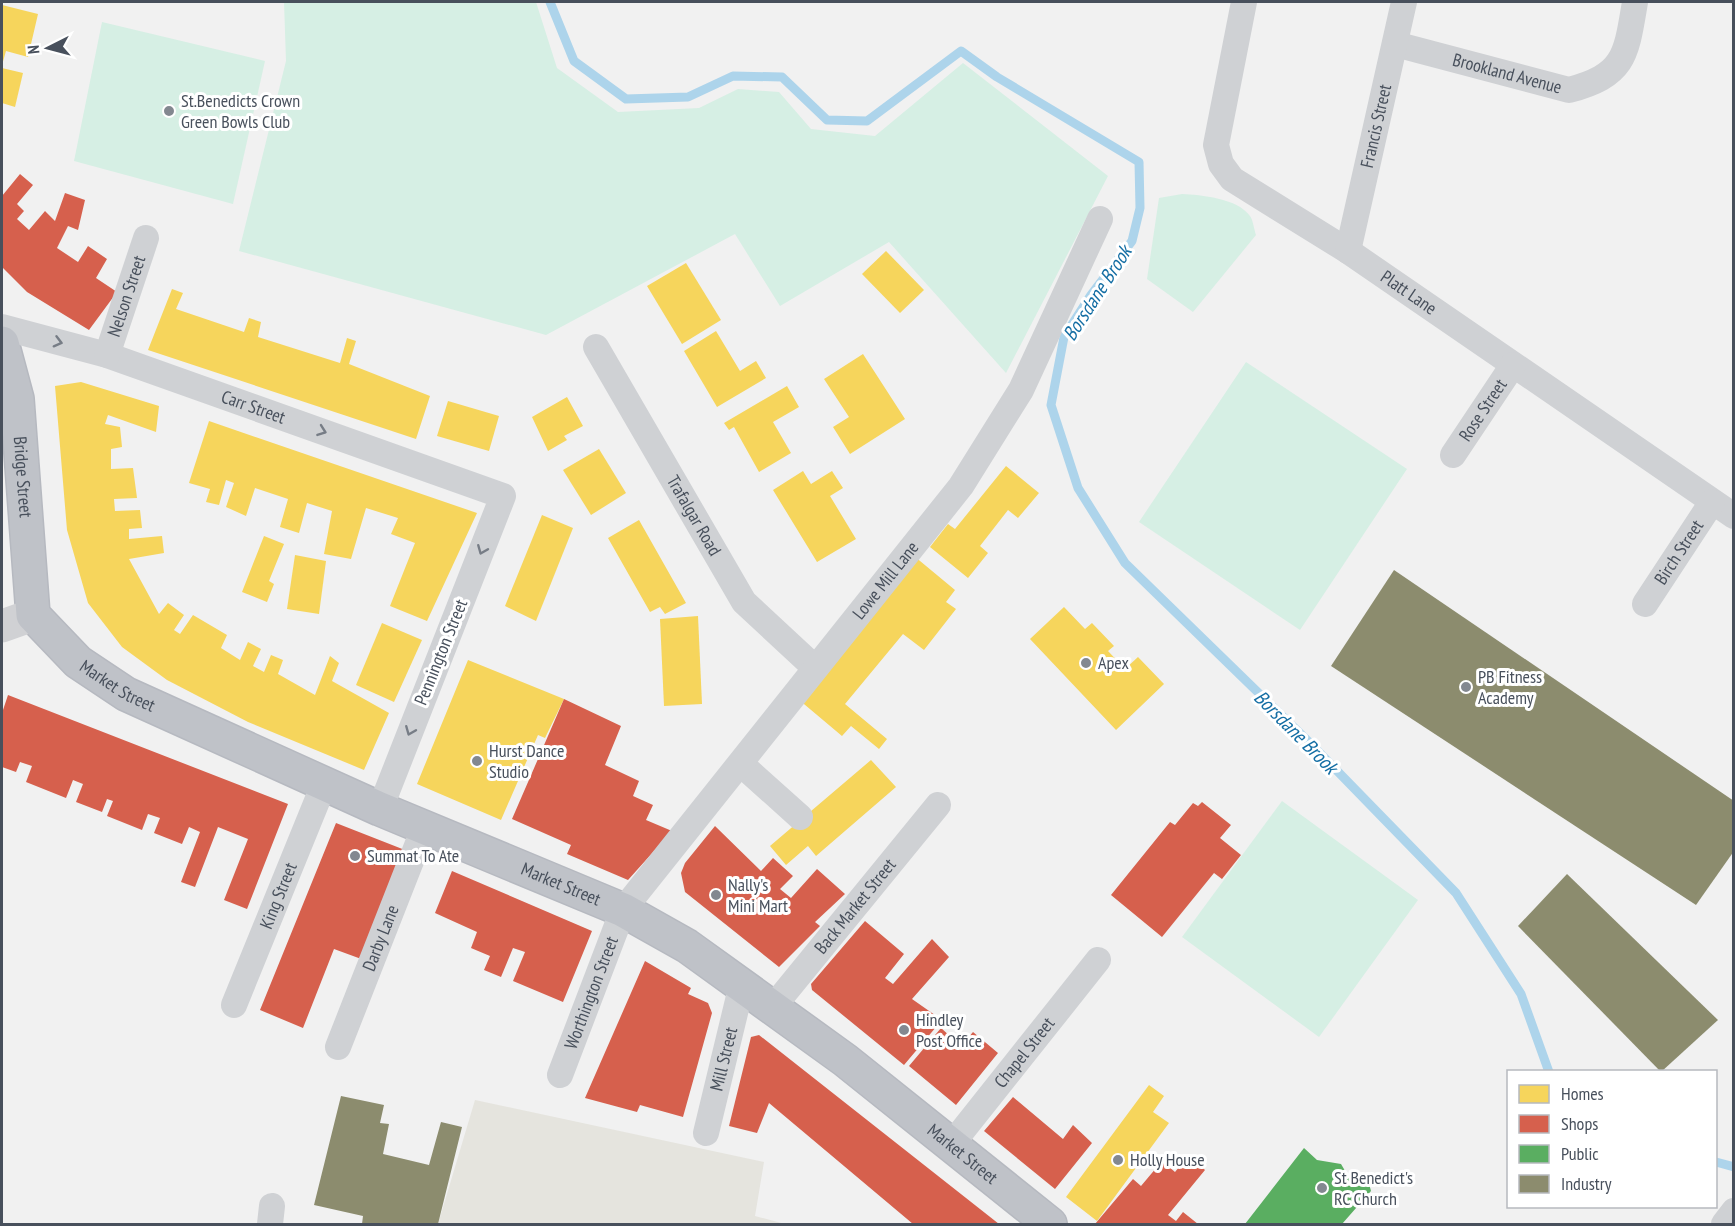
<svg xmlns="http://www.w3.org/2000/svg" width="1735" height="1226" font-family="'PT Sans Narrow',sans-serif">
<rect width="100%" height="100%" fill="#f1f1f1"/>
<polygon fill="#e5e4de" points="475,1100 764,1162 755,1216 785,1224 438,1224"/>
<g fill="#d6efe4">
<polygon points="284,2 536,2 557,68 618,112 699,108 738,89 779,92 811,129 875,136 963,63 1108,176 1006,373 889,242 780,306 735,234 546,335 239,251 286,61"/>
<polygon points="102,22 265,61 233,204 74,161"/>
<path d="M1182,194c19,1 55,4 68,22 3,4 4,13 6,19l-63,77 -46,-33 12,-81z"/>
<polygon points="1246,362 1407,469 1300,630 1139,522"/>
<polygon points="1282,801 1418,900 1319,1037 1182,937"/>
</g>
<g fill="#f6d55c">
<polygon points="2,5 38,14 28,57 6,51 2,65"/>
<polygon points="2,68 23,73 15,107 2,103"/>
<polygon points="886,251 924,290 900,313 862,274"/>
<polygon points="686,263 721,320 682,344 647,286"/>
<polygon points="172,289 183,293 176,309 244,332 249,318 261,322 258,337 340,363 347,338 356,341 349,364 430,396 416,439 148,350"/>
<polygon points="716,331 740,371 756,361 766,378 717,407 684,351"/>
<polygon points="863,354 905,419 850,454 833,427 849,417 824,379"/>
<polygon points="81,382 159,406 156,432 108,415 105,424 120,427 122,447 111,449 111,469 133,468 137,498 114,499 115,511 140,510 142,528 129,529 129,539 162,536 164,553 129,559 159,614 168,603 184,615 174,630 180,634 193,615 227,635 221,648 240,660 248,642 261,649 253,666 264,672 271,655 283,660 278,674 315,695 330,656 339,663 332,681 389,713 364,770 248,722 167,680 122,647 88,603 67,530 55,386"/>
<polygon points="787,386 799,407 773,422 791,453 759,472 734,427 729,430 724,423"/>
<polygon points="567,397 583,426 564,436 567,440 548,451 532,417"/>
<polygon points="448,401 499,416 489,451 437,436"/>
<polygon points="209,421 477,513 427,621 390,606 415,543 391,534 398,518 366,508 351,559 324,554 332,511 307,503 299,533 280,527 288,499 255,488 246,516 226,507 234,483 226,480 219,505 206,502 210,489 189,483"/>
<polygon points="599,449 626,493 591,515 563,470"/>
<polygon points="1006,466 1039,493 1018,518 1008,510 980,546 988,553 968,578 930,547 948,524 955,529"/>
<polygon points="803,471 811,484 832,471 843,488 830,496 856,539 817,562 773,490"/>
<polygon points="542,515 573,528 536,621 505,606"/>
<polygon points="639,520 686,603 665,614 660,607 650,612 608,538"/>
<polygon points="264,536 284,544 269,581 274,584 267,602 242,592"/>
<polygon points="295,555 326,561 319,614 287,609"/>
<polygon points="914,556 955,590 946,602 956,609 924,650 903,634 845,704 887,739 879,749 851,726 842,736 798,699"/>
<polygon points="1064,607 1085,629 1092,623 1114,646 1108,651 1125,669 1138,657 1164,684 1116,730 1030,639"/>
<polygon points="698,616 702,704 664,706 660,619"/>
<polygon points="382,623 422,640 394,702 356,685"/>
<polygon points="468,660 564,699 545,738 538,735 501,820 417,784"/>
<polygon points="871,760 896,787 816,856 808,846 786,865 770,846"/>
<polygon points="1149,1085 1164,1096 1153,1112 1169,1123 1097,1221 1066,1197"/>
</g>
<g fill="#d6604d">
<polygon points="20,174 33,185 17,204 24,211 17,219 29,230 45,211 55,221 65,193 85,200 78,230 68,226 57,248 78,262 88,246 107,259 96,278 117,292 89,330 27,292 2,267 2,196"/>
<polygon points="8,695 288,804 247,909 224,900 248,839 218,827 195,887 181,882 200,832 189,827 182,844 154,833 160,818 148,814 142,830 107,816 113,801 107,799 102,812 76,802 83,784 73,780 66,798 26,782 32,766 20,762 16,772 2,767 2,713"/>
<polygon points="564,699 621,726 605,765 639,781 633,796 653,805 646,820 672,831 628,880 567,854 571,845 512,819"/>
<polygon points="1202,802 1231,825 1220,838 1241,855 1222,879 1214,873 1162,937 1111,895 1170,822 1175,825 1193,803 1198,806"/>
<polygon points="336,823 410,852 364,960 334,949 303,1028 260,1010"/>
<polygon points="715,826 761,871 773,858 793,876 780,889 791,898 817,869 845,894 815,922 820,926 779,967 685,892 681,873 685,863"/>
<polygon points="452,871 592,931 563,1002 513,981 525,952 513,948 501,977 484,970 490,956 471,948 477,932 435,913"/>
<polygon points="865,921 904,954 885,978 893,984 932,939 949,957 912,999 942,1020 904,1065 812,990 811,984"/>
<polygon points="645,961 691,988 688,994 708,1003 712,1013 683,1117 640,1105 637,1112 585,1098"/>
<polygon points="941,1028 961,1046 973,1032 998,1053 956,1105 909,1066"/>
<polygon points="759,1035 999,1224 913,1224 769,1103 757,1133 729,1126 751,1037"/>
<polygon points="1013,1097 1063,1139 1073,1125 1092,1143 1055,1189 984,1131"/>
<polygon points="1189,1155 1205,1170 1168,1215 1176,1221 1183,1212 1198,1224 1095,1224 1133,1179 1141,1186 1162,1161 1175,1172"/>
</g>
<polygon fill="#5aae61" points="1304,1148 1317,1160 1341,1164 1351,1181 1356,1178 1368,1180 1371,1191 1342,1224 1245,1224"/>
<g fill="#8c8c6e">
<polygon points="1394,570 1734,801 1734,851 1696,905 1331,666"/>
<polygon points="1567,874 1718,1020 1661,1072 1518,926"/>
<polygon points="341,1096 384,1105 380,1123 389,1124 383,1154 429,1165 441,1122 462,1127 438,1224 362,1224 363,1216 314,1205"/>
</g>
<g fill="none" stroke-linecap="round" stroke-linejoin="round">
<g stroke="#add4eb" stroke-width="9">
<polyline points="550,2 574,61 626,99 688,97 733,76 782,77 827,120 867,121 961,51 997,77 1139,162 1140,208 1132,241 1091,295 1064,337 1051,405 1078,488 1125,563 1310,743 1456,893 1521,994 1549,1072"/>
<polyline points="1716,1162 1734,1167"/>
</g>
<defs>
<g id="highway">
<path id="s15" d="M2,343l15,56 16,216 45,47 48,32 254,115 243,101 64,36 158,114 205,164"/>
</g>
</defs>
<use href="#highway" stroke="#b6b9c0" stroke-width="36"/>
<g stroke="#cfd1d4" stroke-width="26">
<path id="s1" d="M1244,2l-28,143 5,19 11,15 116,72 386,265"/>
<path id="s2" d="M1395,44l174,46c56,-15 57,-34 66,-88"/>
<path id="s3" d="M1348,251l56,-249"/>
<path id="s4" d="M2,327l105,28 396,141 -123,313"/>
<path id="s5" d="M596,347l148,255 70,65"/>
<path id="s6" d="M107,355l39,-117"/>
<path id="s7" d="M1453,455l60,-90"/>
<path id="s8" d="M1645,604l67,-102"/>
<polyline points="741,764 800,817"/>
<path id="s9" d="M234,1005l90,-221"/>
<path id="s10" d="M773,1007l165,-202"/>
<path id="s11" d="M338,1047l86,-219"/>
<path id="s12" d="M560,1075l63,-165 338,-424 60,-96 79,-171"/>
<path id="s13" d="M706,1133l36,-149"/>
<path id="s14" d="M951,1145l147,-185"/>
<polyline points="270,1224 272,1206"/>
<polyline points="1724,1224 1734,1211"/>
</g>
<polyline stroke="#d0d1d4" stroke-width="33" points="2,626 33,615"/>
<use href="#highway" stroke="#bfc2c8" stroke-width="33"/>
</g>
<defs><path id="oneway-chevron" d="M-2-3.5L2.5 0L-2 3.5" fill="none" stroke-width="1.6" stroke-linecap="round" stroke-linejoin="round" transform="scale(1.5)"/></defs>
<g stroke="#777d86">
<use href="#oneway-chevron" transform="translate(58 342) rotate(15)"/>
<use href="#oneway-chevron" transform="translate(322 431) rotate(20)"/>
<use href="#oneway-chevron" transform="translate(482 550) rotate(112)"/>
<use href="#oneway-chevron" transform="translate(410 731) rotate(112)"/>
</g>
<g fill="#838890" stroke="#fff" stroke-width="2">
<circle cx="169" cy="111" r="6"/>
<circle cx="1086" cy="663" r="6"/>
<circle cx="1466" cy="687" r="6"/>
<circle cx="477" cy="761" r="6"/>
<circle cx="355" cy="856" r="6"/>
<circle cx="716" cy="895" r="6"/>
<circle cx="904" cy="1030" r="6"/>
<circle cx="1118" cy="1160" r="6"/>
<circle cx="1322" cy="1188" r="6"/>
</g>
<g text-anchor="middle" stroke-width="6" stroke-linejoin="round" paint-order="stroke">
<g font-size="18" fill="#48505c" stroke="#fff">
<text dy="6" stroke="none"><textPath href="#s2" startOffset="116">Brookland Avenue</textPath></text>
<text dy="6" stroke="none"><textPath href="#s3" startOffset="128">Francis Street</textPath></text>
<text dy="6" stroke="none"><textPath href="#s1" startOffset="394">Platt Lane</textPath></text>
<text dy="6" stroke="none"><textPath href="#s6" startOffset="62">Nelson Street</textPath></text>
<text dy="6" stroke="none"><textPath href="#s4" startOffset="264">Carr Street</textPath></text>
<text dy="6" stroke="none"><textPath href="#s7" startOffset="54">Rose Street</textPath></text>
<text dy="6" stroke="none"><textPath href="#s15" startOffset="136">Bridge Street</textPath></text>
<text dy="6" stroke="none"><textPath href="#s5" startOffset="195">Trafalgar Road</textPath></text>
<text dy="6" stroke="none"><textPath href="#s8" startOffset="62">Birch Street</textPath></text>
<text dy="6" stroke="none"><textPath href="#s12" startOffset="598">Lowe Mill Lane</textPath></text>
<text transform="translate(441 652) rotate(-68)" y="6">Pennington Street</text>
<text dy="6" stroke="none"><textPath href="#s15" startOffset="386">Market Street</textPath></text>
<text dy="6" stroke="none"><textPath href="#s15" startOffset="872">Market Street</textPath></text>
<text dy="6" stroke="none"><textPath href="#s9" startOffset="118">King Street</textPath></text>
<text dy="6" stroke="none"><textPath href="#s10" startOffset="130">Back Market Street</textPath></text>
<text dy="6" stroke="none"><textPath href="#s11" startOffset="117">Darby Lane</textPath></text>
<text dy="6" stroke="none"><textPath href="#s12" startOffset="88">Worthington Street</textPath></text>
<text dy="6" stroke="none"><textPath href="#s14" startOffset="118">Chapel Street</textPath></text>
<text dy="6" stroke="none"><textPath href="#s13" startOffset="76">Mill Street</textPath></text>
<text dy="6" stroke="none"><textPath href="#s15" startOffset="1358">Market Street</textPath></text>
</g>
<g font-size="18" fill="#48505c" stroke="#fff" text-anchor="start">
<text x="181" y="107">St.Benedicts Crown<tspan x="181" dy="21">Green Bowls Club</tspan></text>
<text x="1098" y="669">Apex</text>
<text x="1478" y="683">PB Fitness<tspan x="1478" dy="21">Academy</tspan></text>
<text x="489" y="757">Hurst Dance<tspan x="489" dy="21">Studio</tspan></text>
<text x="367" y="862">Summat To Ate</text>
<text x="728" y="891">Nally's<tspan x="728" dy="21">Mini Mart</tspan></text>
<text x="916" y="1026">Hindley<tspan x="916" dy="21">Post Office</tspan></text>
<text x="1130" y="1166">Holly House</text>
<text x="1334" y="1184">St Benedict's<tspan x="1334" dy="21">RC Church</tspan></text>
</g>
<g font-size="20" font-style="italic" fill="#146ea4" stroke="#fff">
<text transform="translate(1097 293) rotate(-57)" y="7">Borsdane Brook</text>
<text transform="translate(1296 732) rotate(45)" y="7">Borsdane Brook</text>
</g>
</g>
<rect width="1735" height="1226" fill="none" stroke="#48505c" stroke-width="6"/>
<rect x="1507" y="1070" width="210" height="138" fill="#ffffff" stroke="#b6b9be" stroke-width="1.5"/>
<rect x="1519" y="1085" width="30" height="18" fill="#f6d55c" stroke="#b6b9be" stroke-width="1.5"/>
<text x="1561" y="1100" font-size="18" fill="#48505c">Homes</text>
<rect x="1519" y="1115" width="30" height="18" fill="#d6604d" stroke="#b6b9be" stroke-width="1.5"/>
<text x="1561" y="1130" font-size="18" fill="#48505c">Shops</text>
<rect x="1519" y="1145" width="30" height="18" fill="#5aae61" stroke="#b6b9be" stroke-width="1.5"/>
<text x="1561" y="1160" font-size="18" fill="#48505c">Public</text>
<rect x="1519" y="1175" width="30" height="18" fill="#8c8c6e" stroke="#b6b9be" stroke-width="1.5"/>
<text x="1561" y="1190" font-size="18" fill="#48505c">Industry</text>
<g transform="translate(48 48) rotate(264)" stroke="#ffffff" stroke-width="4.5" paint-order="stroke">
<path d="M0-4.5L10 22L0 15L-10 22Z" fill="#48505c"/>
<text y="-9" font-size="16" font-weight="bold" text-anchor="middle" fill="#48505c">N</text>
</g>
</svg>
